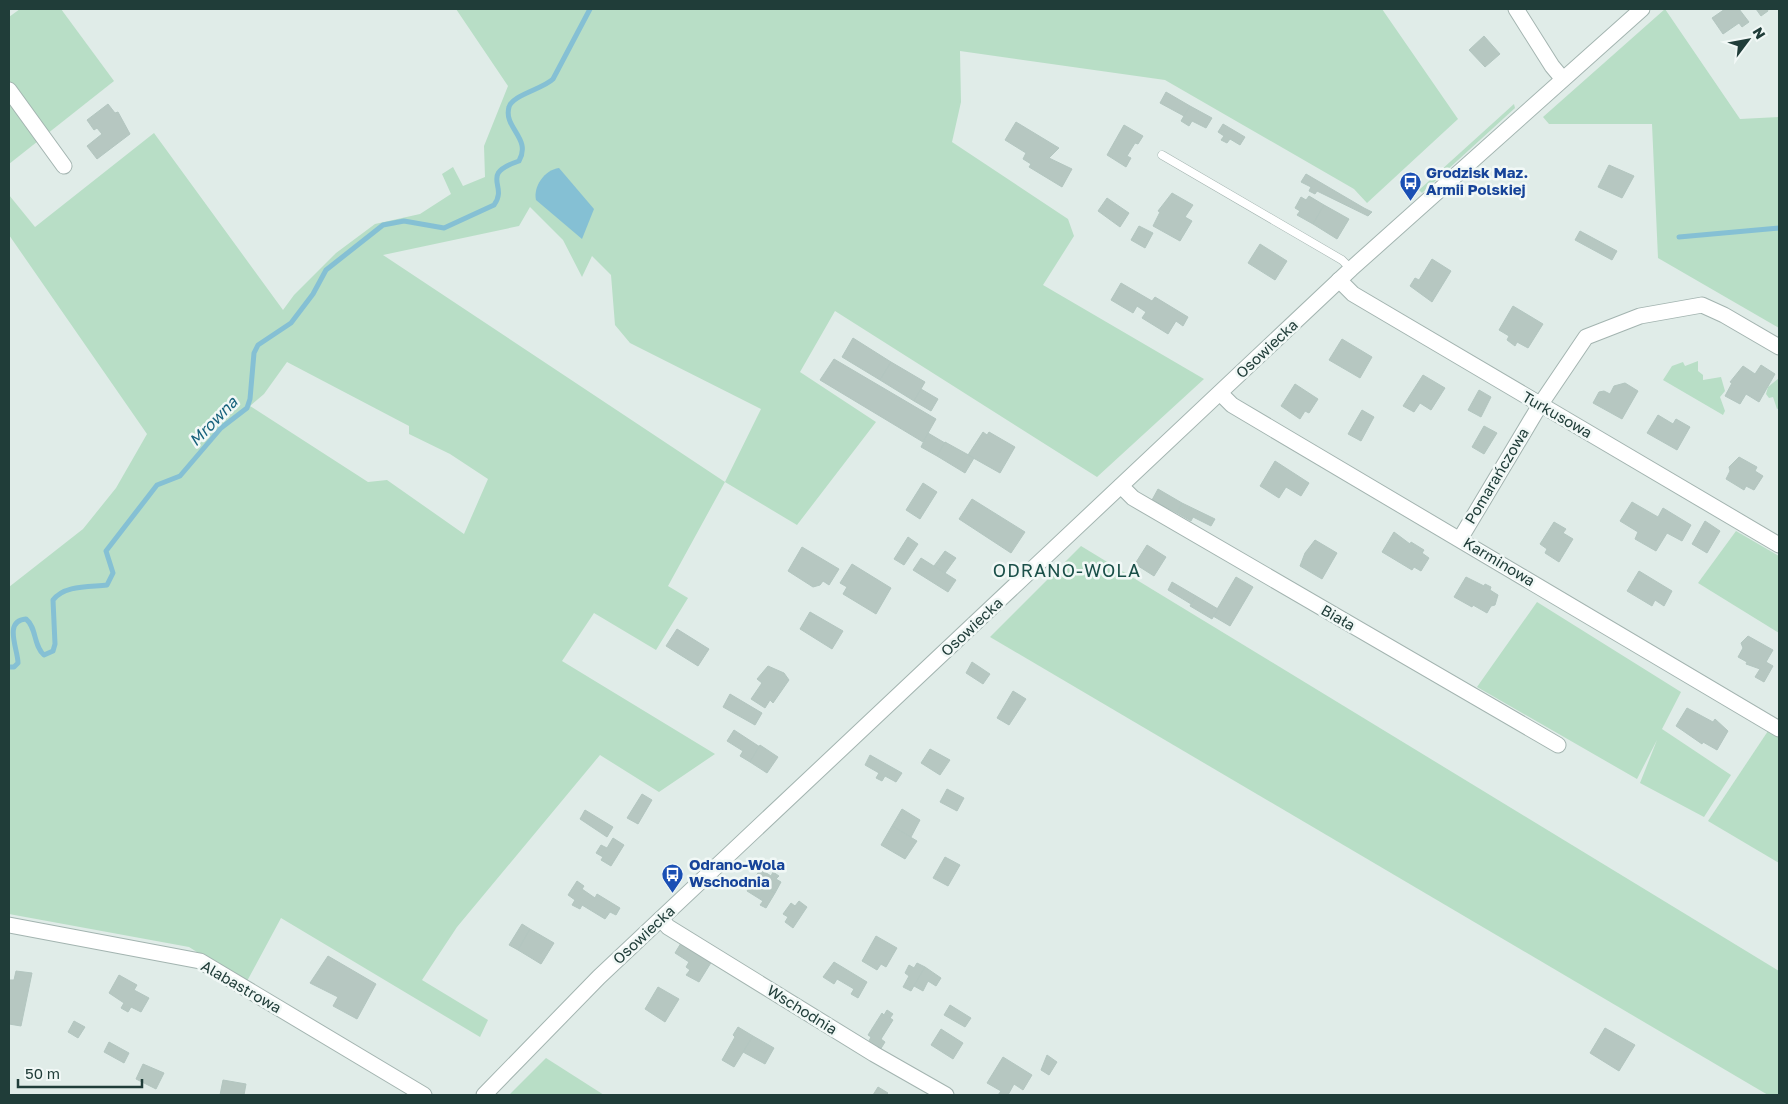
<svg xmlns="http://www.w3.org/2000/svg" width="1788" height="1104" font-family="'Golos Text',sans-serif">
<rect width="100%" height="100%" fill="#e0ece8"/>
<g fill="#b8dec6" fill-rule="evenodd">
<polygon points="20,9 61,9 114,81 9,164 9,17"/>
<path d="M456,9h926l76,110 -91,84 -13,-14 -189,-109 -205,-29 1,51 -9,40 116,77 6,17 -31,49 161,94 -107,98 -262,-166 -35,61 76,50 -79,103 -72,-43 -57,104 20,12 -32,52 -62,-37 -32,48 153,93 -56,38 -59,-37 -143,172 -35,53 66,40 -8,17 -199,-119 -35,65 -57,-36 -180,-33v-327l74,-58 33,-41 31,-54 -138,-199v-40l26,32 119,-94 129,177 11,-15 42,-42 39,-29 45,-10 31,-20 -9,-20 11,-7 10,19 22,-9 -1,-31 24,-60zM530,207l33,33 19,37 10,-21 19,19 4,50 15,18 131,66 -36,73 -342,-227 136,-29zM287,362l122,64v8l41,20 38,25 -24,55 -77,-54 -19,2 -118,-76 14,-12z"/>
<polygon points="1665,9 1740,119 1779,117 1779,328 1658,258 1652,124 1549,124 1543,117"/>
<polygon points="1514,104 1515,108 1422,193 1419,190"/>
<polygon points="1698,361 1698,371 1703,375 1703,380 1721,377 1725,391 1720,397 1725,411 1723,415 1663,380 1672,366 1683,362 1685,366"/>
<polygon points="1779,378 1779,408 1777,409 1773,397 1769,398 1766,394 1768,387"/>
<polygon points="1736,531 1779,556 1779,633 1698,583"/>
<polygon points="1081,546 1779,971 1779,1095 1768,1095 990,637"/>
<polygon points="1537,602 1681,692 1662,729 1731,775 1704,817 1640,783 1657,740 1637,779 1477,687"/>
<polygon points="1768,731 1779,738 1779,863 1708,821"/>
<polygon points="546,1058 604,1095 509,1095"/>
</g>
<path fill="#85c0d4" d="M559,168l35,41 -12,30 -46,-39c-3,-13 8,-30 23,-32z"/>
<g fill="none" stroke-linecap="round" stroke-linejoin="round">
<g stroke="#85c0d4" stroke-width="5">
<polyline points="1679,237 1779,228"/>
<path d="M9,667h5l4,-4c0,-14 -15,-42 8,-44 11,9 7,26 18,36l9,-4 2,-7 -2,-44c11,-15 36,-13 54,-15l6,-12 -7,-22 51,-66 23,-9 41,-48 26,-20 3,-9 4,-46 4,-8 33,-22 22,-29 13,-24 57,-45 21,-4 40,7 50,-23c15,-20 -16,-30 25,-44 13,-23 -16,-33 -10,-54 3,-12 34,-18 44,-28l37,-70"/>
</g>
</g>
<g fill="#b6c7c1" stroke="#b3c6c0">
<polygon points="1725,9 1739,9 1749,22 1742,27 1739,23 1723,34 1712,18"/>
<polygon points="1756,9 1767,9 1768,11 1761,16"/>
<polygon points="1484,36 1500,54 1485,67 1469,50"/>
<polygon points="1166,92 1190,106 1184,116 1160,103"/>
<polygon points="108,104 115,113 118,112 130,134 97,159 87,146 102,134 97,128 94,130 87,120"/>
<polygon points="1190,106 1212,118 1206,128 1192,121 1189,126 1181,121"/>
<polygon points="1016,122 1059,148 1049,158 1072,169 1062,187 1029,167 1031,164 1023,159 1026,153 1005,140"/>
<polygon points="1223,124 1245,137 1240,145 1230,139 1227,143 1221,140 1224,136 1218,132"/>
<polygon points="1124,125 1143,136 1138,144 1135,143 1127,156 1131,158 1126,167 1107,155"/>
<polygon points="1609,165 1634,176 1622,198 1598,187"/>
<polygon points="1306,174 1364,208 1372,212 1368,216 1317,191 1315,194 1309,191 1311,187 1301,182"/>
<polygon points="1172,193 1193,205 1185,217 1192,221 1180,241 1153,226 1160,212 1158,211"/>
<polygon points="1309,196 1324,205 1313,224 1297,215 1300,211 1295,208 1301,197 1306,200"/>
<polygon points="1107,198 1129,213 1120,227 1098,211"/>
<polygon points="1324,205 1349,219 1337,239 1313,224"/>
<polygon points="1139,226 1153,233 1145,248 1131,240"/>
<polygon points="1580,231 1617,251 1612,260 1575,240"/>
<polygon points="1260,244 1287,261 1275,280 1248,263"/>
<polygon points="1432,259 1451,271 1432,302 1410,286 1415,278 1419,280"/>
<polygon points="1121,283 1152,301 1155,297 1188,317 1183,326 1176,321 1168,334 1142,318 1146,312 1137,306 1133,313 1111,300"/>
<polygon points="1513,306 1543,324 1528,348 1517,342 1515,346 1507,340 1509,336 1499,330"/>
<polygon points="853,338 891,362 880,380 842,357"/>
<polygon points="1342,339 1372,357 1360,378 1329,360"/>
<polygon points="834,359 936,419 923,442 820,380"/>
<polygon points="891,362 925,382 914,401 880,380"/>
<polygon points="1761,365 1775,374 1759,402 1746,394 1740,404 1725,396 1732,383 1730,382 1743,366 1755,374"/>
<polygon points="1423,375 1445,388 1431,410 1420,403 1414,412 1403,406"/>
<polygon points="1625,383 1638,391 1622,419 1593,403 1599,392 1604,391 1610,394 1614,386"/>
<polygon points="1295,384 1318,399 1309,413 1305,411 1300,419 1281,406"/>
<polygon points="921,389 938,399 931,411 914,401"/>
<polygon points="1479,390 1491,397 1481,417 1468,410"/>
<polygon points="1362,410 1374,417 1361,441 1348,434"/>
<polygon points="1658,415 1673,424 1676,419 1690,427 1677,450 1647,433"/>
<polygon points="1484,426 1497,433 1484,454 1472,447"/>
<polygon points="983,432 987,435 989,432 1015,447 1000,473 968,455"/>
<polygon points="928,433 945,443 937,456 921,447"/>
<polygon points="945,442 974,458 965,473 937,456"/>
<polygon points="1739,457 1757,467 1755,471 1763,476 1754,490 1746,486 1744,490 1726,479 1730,471 1729,467"/>
<polygon points="1275,461 1309,483 1301,496 1286,487 1279,498 1260,486"/>
<polygon points="923,483 937,492 920,519 906,510"/>
<polygon points="1158,489 1182,503 1177,513 1152,500"/>
<polygon points="972,499 1025,532 1011,553 959,519"/>
<polygon points="1632,502 1658,517 1663,508 1691,525 1682,541 1667,533 1656,551 1635,539 1638,532 1620,521"/>
<polygon points="1182,503 1215,519 1211,526 1193,517 1191,521 1177,513"/>
<polygon points="1705,521 1720,531 1707,553 1692,544"/>
<polygon points="1554,522 1566,529 1563,533 1573,539 1559,562 1545,553 1547,549 1540,544"/>
<polygon points="1394,532 1410,544 1411,542 1424,550 1422,553 1429,558 1421,571 1414,567 1412,570 1382,552"/>
<polygon points="908,537 918,544 904,565 894,559"/>
<polygon points="1315,540 1337,553 1322,579 1300,566 1305,553"/>
<polygon points="1147,545 1166,557 1154,576 1135,564"/>
<polygon points="802,547 839,569 829,585 823,581 820,585 813,587 788,571"/>
<polygon points="945,551 956,558 945,573 934,566"/>
<polygon points="921,558 956,580 948,592 913,570"/>
<polygon points="852,564 891,588 876,614 843,594 847,587 840,583"/>
<polygon points="1639,571 1672,591 1664,606 1655,600 1652,606 1627,591"/>
<polygon points="1236,577 1253,587 1230,626 1213,616"/>
<polygon points="1466,577 1484,586 1485,584 1491,587 1490,590 1498,595 1495,605 1491,606 1487,613 1473,605 1472,607 1454,597"/>
<polygon points="1172,582 1196,596 1191,604 1168,590"/>
<polygon points="1196,596 1218,609 1212,619 1190,606"/>
<polygon points="810,612 843,631 832,649 800,629"/>
<polygon points="677,629 709,649 698,666 666,646"/>
<polygon points="1748,636 1773,650 1766,662 1773,666 1764,682 1755,677 1760,669 1746,664 1747,662 1738,657 1743,648 1741,643"/>
<polygon points="972,662 990,674 983,684 966,673"/>
<polygon points="768,666 784,673 789,680 773,703 770,700 765,708 751,699 762,683 757,679"/>
<polygon points="1013,691 1026,699 1009,725 997,718"/>
<polygon points="730,694 762,713 755,725 723,707"/>
<polygon points="1687,708 1713,722 1715,719 1728,731 1717,750 1703,742 1702,744 1676,726"/>
<polygon points="734,730 760,747 750,762 740,756 743,751 727,741"/>
<polygon points="760,745 778,757 767,773 750,762"/>
<polygon points="930,749 950,760 940,775 921,763"/>
<polygon points="870,755 902,773 896,782 885,776 882,781 876,778 879,773 865,765"/>
<polygon points="947,789 964,798 957,811 940,802"/>
<polygon points="642,794 652,800 638,824 627,818"/>
<polygon points="902,809 920,820 911,837 892,826"/>
<polygon points="585,810 613,827 607,837 580,819"/>
<polygon points="892,826 917,841 905,859 881,845"/>
<polygon points="613,838 624,845 611,866 601,860 603,857 596,853 601,845 607,848"/>
<polygon points="945,857 960,865 948,886 933,878"/>
<polygon points="760,869 771,876 773,872 779,876 776,879 781,882 775,893 754,880"/>
<polygon points="754,880 775,893 766,908 760,905 763,901 747,891"/>
<polygon points="577,881 584,886 582,889 595,898 597,894 620,908 616,915 610,912 605,919 582,905 580,909 572,905 575,900 568,895"/>
<polygon points="799,901 807,907 793,928 785,922 788,917 783,914 791,903 795,906"/>
<polygon points="522,924 530,929 518,950 509,945"/>
<polygon points="530,929 554,943 541,964 518,950"/>
<polygon points="876,936 897,948 886,967 881,964 877,970 862,961"/>
<polygon points="681,943 712,961 699,982 686,975 690,970 686,967 689,962 675,953"/>
<polygon points="328,956 376,984 357,1019 333,1006 338,997 310,983"/>
<polygon points="834,962 867,982 858,998 851,994 854,989 837,979 834,984 823,977"/>
<polygon points="917,963 925,967 911,991 903,987 909,976 905,973 909,965 914,968"/>
<polygon points="925,967 941,978 936,986 928,981 923,991 914,986"/>
<polygon points="16,971 32,973 21,1026 9,1024 9,980 14,980"/>
<polygon points="119,975 137,985 134,990 149,998 141,1012 131,1007 128,1012 121,1008 124,1003 109,993"/>
<polygon points="658,987 679,999 665,1022 645,1009"/>
<polygon points="950,1005 971,1018 965,1027 944,1015"/>
<polygon points="887,1010 893,1014 890,1018 893,1020 881,1039 885,1042 880,1050 868,1043 871,1037 868,1035 882,1013 884,1015"/>
<polygon points="74,1021 85,1027 78,1038 68,1032"/>
<polygon points="738,1027 753,1036 734,1067 722,1060 735,1037 733,1035"/>
<polygon points="1605,1028 1635,1045 1619,1071 1590,1053"/>
<polygon points="941,1029 963,1043 953,1059 931,1045"/>
<polygon points="753,1036 774,1048 765,1064 743,1052"/>
<polygon points="109,1042 129,1053 124,1063 104,1052"/>
<polygon points="1047,1055 1057,1062 1049,1075 1041,1070"/>
<polygon points="1003,1057 1032,1075 1023,1090 1014,1084 1008,1095 998,1095 1001,1091 987,1083"/>
<polygon points="143,1064 164,1073 156,1089 136,1079"/>
<polygon points="223,1080 246,1084 244,1095 220,1095"/>
<polygon points="878,1087 888,1093 886,1095 873,1095"/>
</g>
<g fill="none" stroke-linecap="round" stroke-linejoin="round">
<defs>
<polyline id="service" points="1162,155 1342,260 1351,269"/>
<g id="minor">
<polyline points="1516,9 1552,66 1562,78"/>
<polyline points="9,90 64,166"/>
<polyline points="1339,280 1353,294 1779,545"/>
<polyline points="1220,393 1232,405 1779,729"/>
<polyline points="1121,486 1133,498 1558,745"/>
<polyline points="1460,539 1540,405 1586,337 1640,316 1702,305 1724,315 1779,347"/>
<polyline points="661,919 668,927 874,1054 946,1095"/>
<polyline points="9,925 200,961 424,1095"/>
</g>
<polyline id="tertiary" points="484,1095 599,977 1351,269 1642,9"/>
</defs>
<use href="#service" stroke="#a3b4b0" stroke-width="9"/>
<use href="#minor" stroke="#a3b4b0" stroke-width="17"/>
<use href="#tertiary" stroke="#a3b4b0" stroke-width="17"/>
<use href="#service" stroke="#fff" stroke-width="8"/>
<use href="#minor" stroke="#fff" stroke-width="15"/>
<use href="#tertiary" stroke="#fff" stroke-width="15"/>
</g>
<defs>
<symbol id="bus-pin" viewBox="-11 -11 22 30"><path d="M0 17L-7.5 6A9.5 9.5 0 1 1 7.5 6Z" fill="#1a4fb4" stroke="#f1f8f6"/><path d="M-5-6H5V4H4V6H2V4H-2V6H-4V4H-5ZM-3.5-4V0h7V-4ZM-3.5 1.2v1.5H-2V1.2ZM2 1.2v1.5H3.5V1.2Z" fill="#fff"/></symbol>
</defs>
<g fill-rule="evenodd">
<use href="#bus-pin" x="1398" y="170" width="25" height="34"/>
<use href="#bus-pin" x="660" y="862" width="25" height="34"/>
</g>
<g text-anchor="middle" stroke-width="5" stroke-linejoin="round" paint-order="stroke">
<g font-size="15" font-weight="bold" fill="#164399" stroke="#f1f8f6" text-anchor="start">
<text x="1426" y="178">Grodzisk Maz.<tspan x="1426" dy="17">Armii Polskiej</tspan></text>
<text x="689" y="870">Odrano-Wola<tspan x="689" dy="17">Wschodnia</tspan></text>
</g>
<g font-size="15" fill="#203d39" stroke="#f1f8f6">
<text transform="translate(1267 349) rotate(-43)" y="5">Osowiecka</text>
<text transform="translate(1557 415) rotate(30)" y="5">Turkusowa</text>
<text transform="translate(1497 476) rotate(-59)" y="5">Pomarańczowa</text>
<text transform="translate(1499 562) rotate(31)" y="5">Karminowa</text>
<text transform="translate(1338 618) rotate(30)" y="5">Biała</text>
<text transform="translate(972 627) rotate(-43)" y="5">Osowiecka</text>
<text transform="translate(644 935) rotate(-43)" y="5">Osowiecka</text>
<text transform="translate(241 987) rotate(30)" y="5">Alabastrowa</text>
<text transform="translate(802 1010) rotate(32)" y="5">Wschodnia</text>
</g>
<g font-size="16" font-style="italic" fill="#17617c" stroke="#f1f8f6">
<text transform="translate(213 421) rotate(-46)" y="6">Mrowna</text>
</g>
<g font-size="18" letter-spacing="1" fill="#1b5049" stroke="#f1f8f6">
<text x="1067" y="577">ODRANO-WOLA</text>
</g>
</g>
<rect width="1788" height="1104" fill="none" stroke="#203d39" stroke-width="20"/>
<g transform="translate(1748 40) rotate(58)" stroke="#f1f8f6" stroke-width="4" paint-order="stroke">
<path d="M0-4L9 19L0 12L-9 19Z" fill="#203d39"/>
<text y="-8" font-size="14" font-weight="bold" text-anchor="middle" fill="#203d39">N</text>
</g>
<path d="M18 1079v8h124v-8" fill="none" stroke="#203d39" stroke-width="2.5"/>
<text x="25" y="1079" font-size="15" fill="#203d39" stroke="#f1f8f6" stroke-width="4" paint-order="stroke">50 m</text>
</svg>
